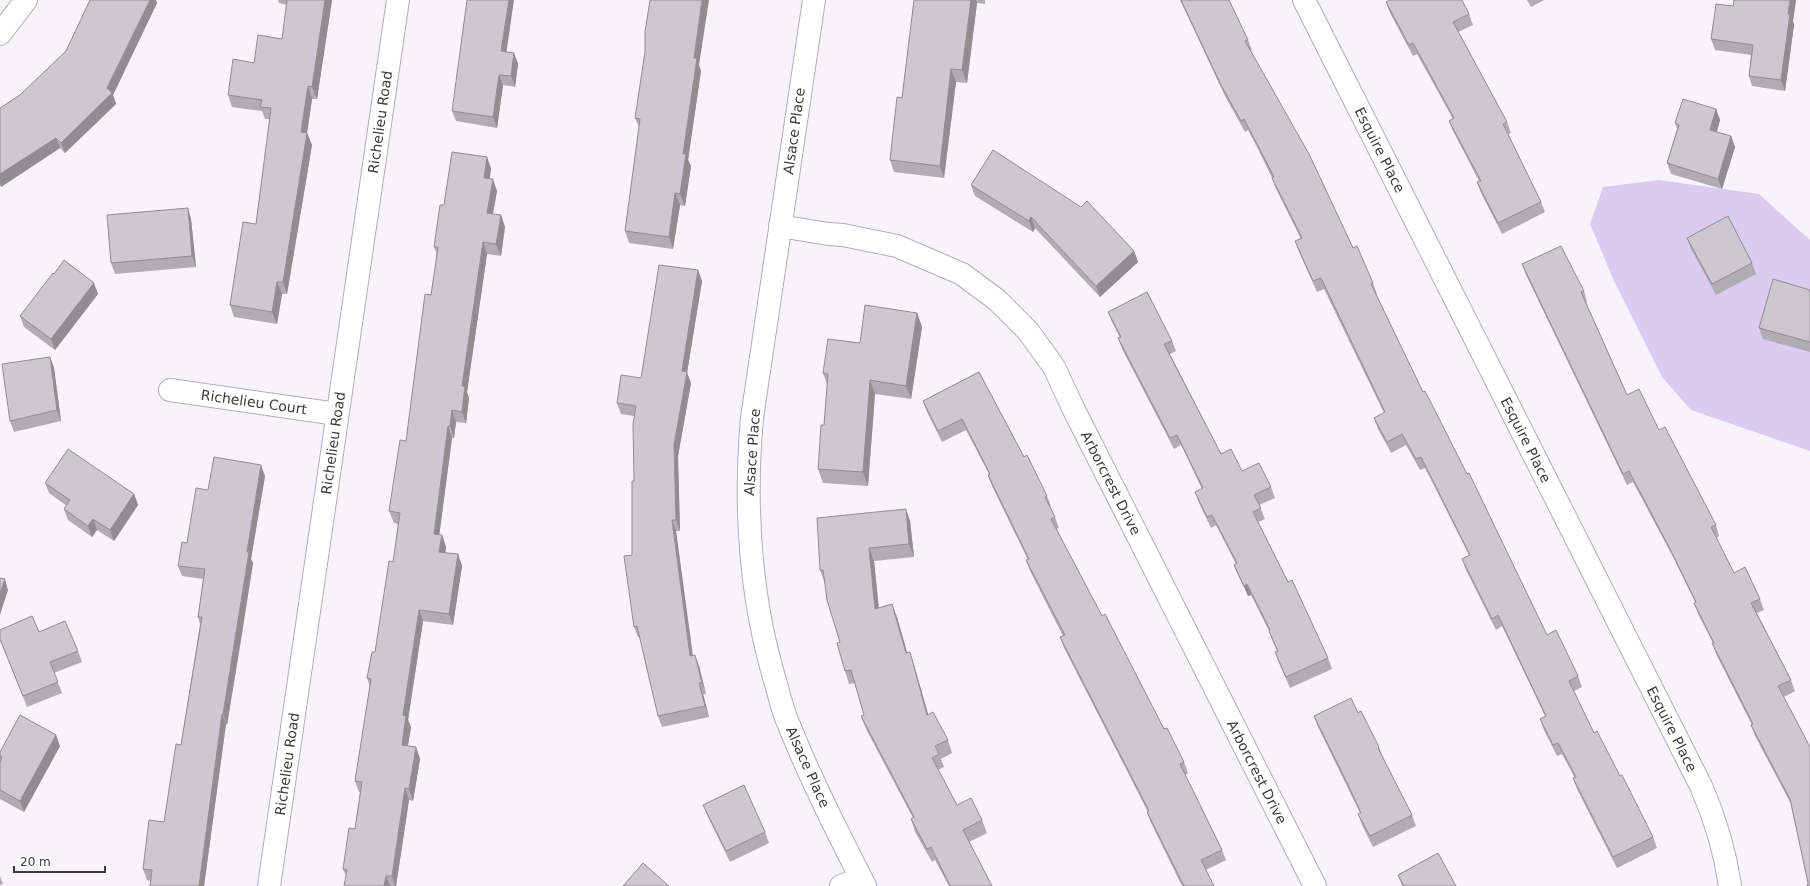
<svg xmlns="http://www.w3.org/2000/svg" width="1810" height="886" font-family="'DejaVu Sans',sans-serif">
<rect width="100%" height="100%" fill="#f7f3fd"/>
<polygon fill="#dccbf1" points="1659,180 1759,194 1810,240 1810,451 1691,410 1662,377 1614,281 1590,224 1603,187"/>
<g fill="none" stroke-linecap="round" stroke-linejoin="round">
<defs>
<g id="minor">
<path d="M814,0l-62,418c-8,90 -2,180 24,266 4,14 7,28 13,41 22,55 49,108 76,161"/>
<path d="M1304,0l397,786c14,32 24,65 29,100"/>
<polyline points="0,34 26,0"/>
<polyline points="780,226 828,234 843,235 897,246 962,274 997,300 1028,331 1054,367 1073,408 1315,886"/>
<polyline points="170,390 337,414"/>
<polyline points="269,886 398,0"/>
<polyline points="841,886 861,879"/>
</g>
</defs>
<use href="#minor" stroke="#b2aeb7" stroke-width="24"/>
<use href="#minor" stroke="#fff" stroke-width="22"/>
</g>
<g fill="#afacb4">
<polygon points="278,0 332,0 317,99 312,99 307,133 312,145 287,294 282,294 277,324 234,317 230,305 256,224 270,119 265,119 262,111 232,107 228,95 254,63 282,39 287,5 279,3"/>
<polygon points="914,0 985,0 985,4 977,3 967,83 956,82 944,178 894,172 890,160 902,98"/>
<polygon points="1180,0 1229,0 1248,40 1252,50 1251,51 1353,248 1373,283 1377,294 1376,294 1423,392 1547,635 1578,676 1582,687 1574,691 1594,733 1620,776 1653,837 1657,848 1617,868 1577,789 1573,778 1575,778 1562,754 1557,756 1544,730 1540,719 1545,716 1502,626 1496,630 1466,570 1462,559 1469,555 1425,468 1420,470 1406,445 1391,453 1378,429 1374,418 1384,413 1324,289 1317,292 1299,252 1295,241 1301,239 1276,189 1272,178 1260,153 1248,130 1245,132 1225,96"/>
<polygon points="1527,0 1544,0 1531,7"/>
<polygon points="1734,0 1796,0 1793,21 1794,25 1785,91 1752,86 1749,76 1751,55 1715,50 1711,39 1733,6"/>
<polygon points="1386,2 1469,14 1473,25 1458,32 1507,122 1511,133 1508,134 1541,202 1545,212 1502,234 1481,193 1477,182 1479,181 1453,131 1449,121 1453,119 1417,54 1413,56 1390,13"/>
<polygon points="157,3 113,95 116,104 65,153 60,148 1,187 0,185 0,108"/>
<polygon points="507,52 514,53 518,64 515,87 503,85 497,128 456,121 452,111"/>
<polygon points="699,65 701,71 688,160 691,166 685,206 680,205 673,249 629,243 625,231 639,127 635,118"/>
<polygon points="1716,109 1720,120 1717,132 1731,136 1735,147 1722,189 1671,174 1667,163 1677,129 1675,123"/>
<polygon points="491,168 490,179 497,191 493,214 501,215 505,227 501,256 487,254 467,392 469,398 466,423 456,422 454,438 452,438 439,535 442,535 446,547 445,553 458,554 462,566 453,625 423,621 408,720 411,727 408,746 416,747 420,759 413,801 409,800 396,886 344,886 346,876 343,869 355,829 360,792 359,792 355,781 370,686 367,678 375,652 393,562 398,524 394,523 389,511 406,441 431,295 437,255 434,247 444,205"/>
<polygon points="971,185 1134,251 1138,262 1100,297 1035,228 1033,232 975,196"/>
<polygon points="188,208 191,219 196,267 115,274 111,263"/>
<polygon points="1687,238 1752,263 1756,274 1716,295 1691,249"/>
<polygon points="1522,264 1584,291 1587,302 1586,303 1627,395 1659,430 1716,525 1719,536 1716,538 1734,573 1760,599 1764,610 1757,613 1791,680 1795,691 1784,697 1808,883 1791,804 1755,736 1751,725 1752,725 1716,654 1713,643 1698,614 1694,603 1695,602 1674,559 1633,482 1627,485 1526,275"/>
<polygon points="698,270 702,281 687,373 691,383 678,456 680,531 676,531 693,655 699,666 706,694 703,694 709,717 662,727 658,716 640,637 638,637 634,627 632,555 634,481 634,416 621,414 617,403 641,378"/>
<polygon points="54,274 98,294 55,350 24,327 20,316"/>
<polygon points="1810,290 1810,352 1763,339 1759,328"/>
<polygon points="1108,312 1172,341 1176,351 1170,354 1221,454 1242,471 1271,487 1275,498 1259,505 1265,519 1258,522 1288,582 1328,658 1332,669 1290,688 1279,663 1275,652 1277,651 1273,642 1269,631 1251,595 1248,596 1238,575 1234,565 1236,564 1216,525 1211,528 1199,503 1195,492 1202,489 1181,445 1174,449 1122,349 1118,338 1120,338 1112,322"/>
<polygon points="917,313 922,327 911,399 875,394 868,486 823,483 818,469 824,425 827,384 823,373 860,343"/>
<polygon points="50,357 54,368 61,421 14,432 10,421"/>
<polygon points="979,372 1024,457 1047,496 1051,506 1050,507 1055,517 1059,528 1056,529 1102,616 1164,729 1184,762 1188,773 1185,775 1222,850 1226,860 1206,870 1214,886 1182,886 1151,823 1147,812 1148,812 1064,648 1060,637 1063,636 1030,571 1026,560 1028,560 992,486 988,475 989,474 966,430 942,442 927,412 923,401"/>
<polygon points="265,476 251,559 253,563 241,641 227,725 226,724 204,886 150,886 150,881 147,880 143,869 164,822 181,745 200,624 198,617 203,579 182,576 178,566 208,490"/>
<polygon points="45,483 134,494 138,505 114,541 97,530 92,537 68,520 64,509 67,506 49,493"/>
<polygon points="910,521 914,557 874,561 879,608 897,617 907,653 914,665 928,714 948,740 952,753 941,759 944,767 938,770 957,805 982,820 987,833 969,842 992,886 949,886 935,860 932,862 915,832 911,819 913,818 866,729 861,716 864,715 855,683 849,684 845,671 840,642 825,583 820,570"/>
<polygon points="39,632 78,651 82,662 54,673 62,693 27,707 0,640"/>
<polygon points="1358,713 1379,747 1383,758 1412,815 1416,826 1373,847 1362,825 1358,814 1360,813 1318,727 1314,716"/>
<polygon points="60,746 24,812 0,799 0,752"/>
<polygon points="703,805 765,832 769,843 730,862 707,815"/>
<polygon points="1398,875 1456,886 1402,886"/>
<polygon points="0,876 3,884 0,885"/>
</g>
<g fill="#8f8c92">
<polygon points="150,0 156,0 157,3 113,95 116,104 65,153 61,143 107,88"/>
<polygon points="325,0 332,0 317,99 312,87"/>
<polygon points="509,0 514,0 505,62 501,51"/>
<polygon points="702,0 709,0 699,65 701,71 688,160 691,166 685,206 680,194 683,154 694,58"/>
<polygon points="971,0 976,0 977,3 967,83 962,70"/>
<polygon points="1790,0 1796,0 1793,21 1794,25 1785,91 1781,80"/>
<polygon points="514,53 518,64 515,87 511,76"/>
<polygon points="951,69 956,82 944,178 940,166"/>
<polygon points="499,75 503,85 497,128 493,117"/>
<polygon points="308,86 312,99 307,133 312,145 287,294 283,282 301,132"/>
<polygon points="1716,109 1720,120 1714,141 1710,130"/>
<polygon points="1731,136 1735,147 1722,189 1718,179"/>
<polygon points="56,138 60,148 1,187 0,183 0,174"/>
<polygon points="487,157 491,168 488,189 484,178"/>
<polygon points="493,179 497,191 491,224 487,213"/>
<polygon points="675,193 680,205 673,249 669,237"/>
<polygon points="188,208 191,219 196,267 192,256"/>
<polygon points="501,215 505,227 501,256 496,244"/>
<polygon points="1031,217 1035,228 1033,232 1029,221"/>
<polygon points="483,242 487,254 467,392 469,398 466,423 462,412 462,386"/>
<polygon points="1134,251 1138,262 1100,297 1096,286"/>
<polygon points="698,270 702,281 687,373 691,383 678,456 680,531 676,520 674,445 682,371"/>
<polygon points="277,282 282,294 277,324 272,312"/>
<polygon points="94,283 98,294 55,350 51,339"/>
<polygon points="917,313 922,327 911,399 906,386"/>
<polygon points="50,357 54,368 61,421 57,410"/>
<polygon points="870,380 875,394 868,486 863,472"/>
<polygon points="452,410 456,422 454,438 450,426"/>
<polygon points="448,426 452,438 438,545 434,534"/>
<polygon points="261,465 265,476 251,559 253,563 227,725 223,714 247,552"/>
<polygon points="134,494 138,505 114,541 110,530"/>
<polygon points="906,509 910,521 914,557 909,544"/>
<polygon points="93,519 97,530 92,537 88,526"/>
<polygon points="672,520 676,531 694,667 690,656"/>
<polygon points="442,535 446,547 444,564 439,552"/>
<polygon points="869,548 874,561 880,622 875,609"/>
<polygon points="458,554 462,566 453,625 449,614"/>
<polygon points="5,579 8,590 0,615 0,593"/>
<polygon points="1247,584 1251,595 1248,596 1244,586"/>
<polygon points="892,604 897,617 911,666 906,653"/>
<polygon points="419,610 423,621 408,720 411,727 406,756 402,745 403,715"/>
<polygon points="910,652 914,665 932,728 927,715"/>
<polygon points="695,655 699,666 706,694 702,683"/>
<polygon points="699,683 703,694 709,717 705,706"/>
<polygon points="222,714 226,724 204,886 199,886"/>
<polygon points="56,735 60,746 24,812 20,801"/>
<polygon points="416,747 420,759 413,801 409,789"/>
<polygon points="405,788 409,800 396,886 395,886 392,876"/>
<polygon points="386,876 390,886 384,886"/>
</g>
<g fill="#ccc8d1" stroke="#8f8c92">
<polygon points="90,0 150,0 107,88 112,93 61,143 56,138 0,174 0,108 20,95 66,51"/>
<polygon points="287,0 325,0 312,87 308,86 301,132 307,133 283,282 277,282 272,312 230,305 243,222 256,224 271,108 260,107 262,100 228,95 233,59 254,63 258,35 282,39"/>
<polygon points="467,0 509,0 501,51 514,53 511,76 499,75 493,117 452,111"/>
<polygon points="650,0 702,0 694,58 697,58 683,154 686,154 680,194 675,193 669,237 625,231 640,119 635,118 645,52 645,32"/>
<polygon points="914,0 971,0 962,70 951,69 940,166 890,160 897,97 902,98"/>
<polygon points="1181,0 1229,0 1248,40 1245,41 1309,154 1353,248 1357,246 1373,283 1371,284 1423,392 1425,391 1467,474 1469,473 1547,635 1556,630 1578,676 1569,681 1594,733 1597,731 1620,776 1622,775 1653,837 1613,857 1573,778 1576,777 1558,743 1553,745 1540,719 1546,716 1498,615 1492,619 1462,559 1470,555 1421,457 1416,459 1402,434 1387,442 1374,418 1385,412 1321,278 1313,281 1295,241 1302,238 1272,178 1274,177 1256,142 1244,119 1241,121 1221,85"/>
<polygon points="1390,0 1462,0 1469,14 1453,22 1507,122 1503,124 1541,202 1498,223 1477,182 1481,181 1449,121 1454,118 1413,43 1409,45 1386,2"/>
<polygon points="1734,0 1790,0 1788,14 1790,14 1781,80 1749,76 1753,45 1711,39 1716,4 1733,6"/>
<polygon points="1683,99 1716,109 1710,130 1731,136 1718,179 1667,163 1679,125 1675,123"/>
<polygon points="993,150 1081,207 1087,201 1134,251 1096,286 1031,217 1029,221 971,185"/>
<polygon points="452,152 487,157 484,178 493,179 487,213 501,215 496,244 483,242 462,386 465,386 462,412 452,410 450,426 448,426 434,534 442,535 439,552 458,554 449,614 419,610 403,715 406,716 402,745 416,747 409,789 405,788 392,876 386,876 384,886 344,886 347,870 343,869 349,828 355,829 362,782 355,781 371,679 367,678 372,652 375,652 389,561 393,562 400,513 389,511 400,440 406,441 425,294 431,295 438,247 434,247 440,205 444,205"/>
<polygon points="188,208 192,256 111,263 107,215"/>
<polygon points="1728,216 1752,263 1712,284 1687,238"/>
<polygon points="1561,246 1584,291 1581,292 1627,395 1639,389 1659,430 1665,427 1716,525 1711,527 1734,573 1745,567 1760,599 1751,603 1791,680 1778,686 1810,747 1810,886 1807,886 1808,883 1790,799 1751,725 1753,724 1712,643 1714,643 1694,603 1696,602 1670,549 1629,471 1623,474 1522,264"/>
<polygon points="64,260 94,283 51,339 20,316 53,273 54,274"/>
<polygon points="659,265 698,270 682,371 687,372 674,445 676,520 672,520 690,656 695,655 702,683 699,683 705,706 658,716 637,626 634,627 624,556 632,555 632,481 634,481 633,424 636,406 617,403 621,375 641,378"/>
<polygon points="1773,279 1810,290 1810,342 1759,328"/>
<polygon points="1147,292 1172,341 1164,344 1221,454 1231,449 1242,471 1259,463 1271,487 1254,495 1261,508 1253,512 1288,582 1292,580 1328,658 1286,677 1275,652 1278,651 1269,631 1270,630 1247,584 1244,586 1234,565 1237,563 1212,515 1207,517 1195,492 1203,488 1177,435 1170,438 1118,338 1121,337 1108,312"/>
<polygon points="865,305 917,313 906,386 870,380 863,472 818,469 821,425 824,425 828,374 823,373 828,339 860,343"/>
<polygon points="50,357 57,410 10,421 2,364"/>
<polygon points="979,372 1024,457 1027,455 1047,496 1045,497 1055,517 1051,519 1102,616 1105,614 1164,729 1167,728 1184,762 1180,764 1222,850 1201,860 1214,886 1184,886 1147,812 1149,811 1060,637 1065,635 1026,560 1029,559 988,475 990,474 962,419 938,431 923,401"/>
<polygon points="68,449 134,494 110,530 93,519 88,526 64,509 70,500 45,483"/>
<polygon points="214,457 261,465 247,552 249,552 223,714 222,714 199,886 150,886 152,870 143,869 149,820 164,822 176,744 181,745 202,617 198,617 205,569 178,566 182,542 187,543 196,488 208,490"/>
<polygon points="906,509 909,544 869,548 875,609 892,604 906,653 910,652 927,715 933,712 948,740 935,746 939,754 932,758 957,805 971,798 982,820 963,830 992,886 950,886 931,847 927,849 911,819 914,817 861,716 864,715 851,670 845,671 837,643 840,642 827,600 823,570 820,570 817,518"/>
<polygon points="0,578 5,579 0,593"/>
<polygon points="32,616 39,632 65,621 78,651 50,662 58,682 23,696 0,639 0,630"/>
<polygon points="1351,698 1358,713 1361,711 1379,747 1378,748 1412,815 1370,836 1358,814 1361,813 1350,789 1314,716"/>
<polygon points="20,715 56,735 20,801 0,790 0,762 2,757 0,756 0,752"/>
<polygon points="744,785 765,832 726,851 703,805"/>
<polygon points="1438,853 1456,886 1404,886 1398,875"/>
<polygon points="643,863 669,886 623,886"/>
</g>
<g text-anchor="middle" stroke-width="4" stroke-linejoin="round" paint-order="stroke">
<g font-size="14" fill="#3c3b3e" stroke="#fff">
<text transform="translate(380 122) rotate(-82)" y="5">Richelieu Road</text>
<text transform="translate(794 131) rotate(-82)" y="5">Alsace Place</text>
<text transform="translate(1380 150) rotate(63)" y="5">Esquire Place</text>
<text transform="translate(254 402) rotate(8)" y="5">Richelieu Court</text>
<text transform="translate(1526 440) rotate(63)" y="5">Esquire Place</text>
<text transform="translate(333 443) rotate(-82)" y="5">Richelieu Road</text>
<text transform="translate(752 452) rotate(-86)" y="5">Alsace Place</text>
<text transform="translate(1111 483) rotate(63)" y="5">Arborcrest Drive</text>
<text transform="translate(1672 729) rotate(63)" y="5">Esquire Place</text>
<text transform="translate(287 764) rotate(-82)" y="5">Richelieu Road</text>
<text transform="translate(808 767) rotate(66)" y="5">Alsace Place</text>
<text transform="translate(1257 772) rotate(63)" y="5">Arborcrest Drive</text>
</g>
</g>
<path d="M14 866v6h91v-6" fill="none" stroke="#3c3b3e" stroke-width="2"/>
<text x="20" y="866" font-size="12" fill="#3c3b3e" stroke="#ffffff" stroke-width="3" paint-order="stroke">20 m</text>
</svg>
